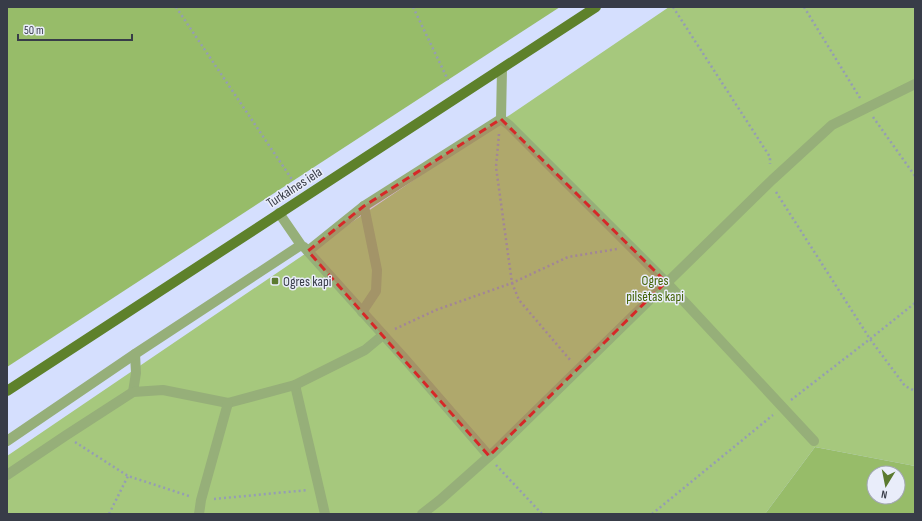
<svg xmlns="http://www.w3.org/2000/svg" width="922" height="521" font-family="'Sofia Sans Condensed',sans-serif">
<rect width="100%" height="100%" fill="#d5dffe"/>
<polygon fill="#a6c87d" points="669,7 915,7 915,466 815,447 765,514 7,514 7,456"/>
<g fill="#97bc69" fill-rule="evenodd">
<polygon points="7,7 560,7 7,367"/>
<path d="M815,447l100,19v48h-150zM874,473h24v24h-24z"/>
</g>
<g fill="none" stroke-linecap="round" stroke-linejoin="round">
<g stroke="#959db4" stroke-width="2.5" stroke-dasharray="2 3" stroke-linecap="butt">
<polyline points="176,7 293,181"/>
<polyline points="413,7 448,80"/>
<polyline points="673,7 770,157 770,164"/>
<polyline points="804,7 860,98"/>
<polyline points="873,117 915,176"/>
<polyline points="499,134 496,167 512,283 519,300 571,361"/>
<polyline points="776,192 870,339 905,386 915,391"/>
<polyline points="395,329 436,310 512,283 568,257 617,249"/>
<polyline points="791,400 870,339 915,303"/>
<polyline points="75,442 128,476 189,496"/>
<polyline points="496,465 542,514"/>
<polyline points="214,499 308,490"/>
<polyline points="109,514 128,476"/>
<polyline points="652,514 773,415"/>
</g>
<g stroke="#96af79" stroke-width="10">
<polyline points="501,119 509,125 666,282 814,441"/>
<polyline points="304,247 405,359 489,456"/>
<polyline points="308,251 364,206 501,119 502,69"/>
<polyline points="362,312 376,291 377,270 364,206"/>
<polyline points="295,385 325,514"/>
<polyline points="133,392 136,373 135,354"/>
<polyline points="7,441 135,354 301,245 279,213"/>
<polyline points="7,475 65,436 133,392 163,390 228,403 295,385 365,350 383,335"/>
<polyline points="199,514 201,500 228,403"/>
<polyline points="422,514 440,500 494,452 772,180 832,125 915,84"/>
</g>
<polyline stroke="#5e812b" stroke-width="10" points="7,391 596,7"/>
</g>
<path fill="#d62828" fill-opacity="0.2" stroke="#d62828" stroke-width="3" stroke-dasharray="8 5" stroke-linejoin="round" d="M501,119l165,163 -177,174 -181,-205 56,-45z"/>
<rect fill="#5b7a30" stroke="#e9edfa" stroke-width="1.5" x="271" y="277" width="8" height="8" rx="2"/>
<g text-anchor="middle" stroke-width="3" stroke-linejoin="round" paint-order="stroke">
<g font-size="14" fill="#383c48" stroke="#e9edfa">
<text transform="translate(294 187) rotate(-33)" y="5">Turkalnes iela</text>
</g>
<g font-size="14" fill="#436305" stroke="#e9edfa">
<text x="655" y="285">Ogres<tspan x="655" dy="16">pilsētas kapi</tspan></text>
</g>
<g font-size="14" fill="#383c48" stroke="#e9edfa" text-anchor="start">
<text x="283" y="286">Ogres kapi</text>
</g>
</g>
<rect width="922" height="521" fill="none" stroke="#383c48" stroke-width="16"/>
<g transform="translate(886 485) rotate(190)"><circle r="19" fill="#e9edfa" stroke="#a2a6b3"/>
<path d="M0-3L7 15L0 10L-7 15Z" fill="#5b7a30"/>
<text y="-6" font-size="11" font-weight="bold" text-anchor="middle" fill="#383c48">N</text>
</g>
<path d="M18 34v6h114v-6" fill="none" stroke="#383c48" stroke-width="2"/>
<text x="24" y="34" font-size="12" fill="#383c48" stroke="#e9edfa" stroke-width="3" paint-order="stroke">50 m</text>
</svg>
